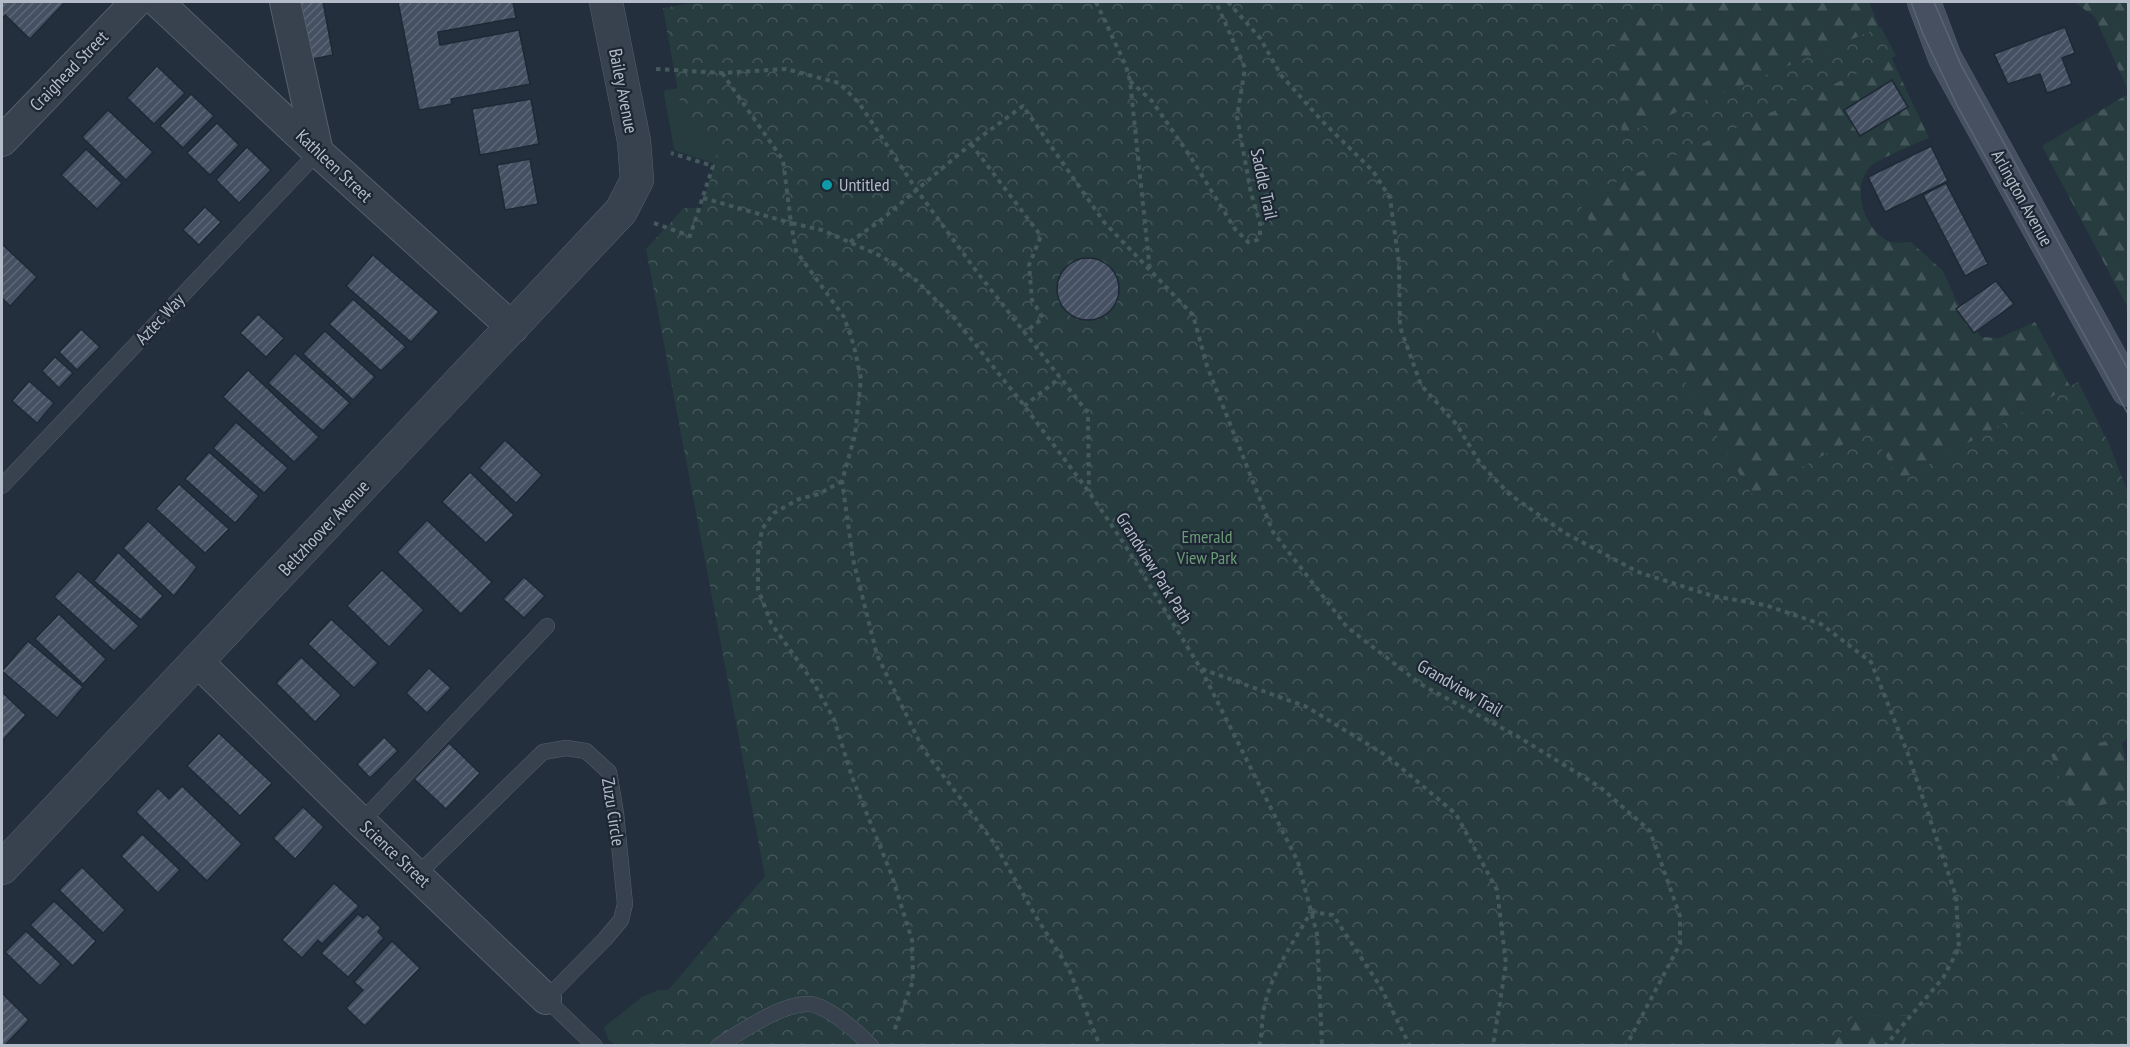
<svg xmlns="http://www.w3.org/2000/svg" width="2130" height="1047" font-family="'PT Sans Narrow',sans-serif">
<defs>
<pattern id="forest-firs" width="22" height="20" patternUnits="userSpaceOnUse" patternTransform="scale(1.5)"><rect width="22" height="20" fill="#263c3f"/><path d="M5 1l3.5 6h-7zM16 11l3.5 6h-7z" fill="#435659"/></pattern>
<pattern id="park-crowns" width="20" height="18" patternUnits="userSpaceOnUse" patternTransform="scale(1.5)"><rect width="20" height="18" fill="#263c3f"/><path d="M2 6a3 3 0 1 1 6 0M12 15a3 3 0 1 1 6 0" fill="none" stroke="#435659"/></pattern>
<pattern id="building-hatch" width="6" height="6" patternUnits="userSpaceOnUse" patternTransform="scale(1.5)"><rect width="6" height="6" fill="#455162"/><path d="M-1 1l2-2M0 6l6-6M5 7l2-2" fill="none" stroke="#5d6877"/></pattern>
</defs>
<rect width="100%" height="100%" fill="#242f3e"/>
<g fill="#263c3f">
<polygon points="688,87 730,115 718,165 677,151 674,149 664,94 665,90"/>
<polygon points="688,989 671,1045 615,1045 608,1039 604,1027 642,997 658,990"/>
</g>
<g fill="url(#forest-firs)">
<path d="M761,2h1108l27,66 33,70c-12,5 -51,21 -58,28 -21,21 -7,63 17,75 6,3 16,1 23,1l32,29 13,29 25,37 18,1 36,-16 48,88 45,102v226l-6,5 6,28v274h-618z"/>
<polygon points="2074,2 2128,2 2128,90 2095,17"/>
<polygon points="2128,94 2128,308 2042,146"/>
</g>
<polygon fill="url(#park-crowns)" points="700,2 1682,2 1614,28 1622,135 1881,27 1896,56 1577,200 1752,495 1869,430 1901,480 2078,382 2110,446 2128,493 2128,736 2051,754 2071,812 2128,799 2128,1045 1903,1045 1921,1015 1853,1016 1831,1046 621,1046 765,876 646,249 684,208 702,208 721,139 684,124 663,8"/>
<g fill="url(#building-hatch)" stroke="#1f2835" stroke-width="1.5">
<polygon points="2,2 65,2 30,39 5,15 2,19"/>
<polygon points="297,2 323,2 333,55 308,60"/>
<polygon points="398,2 513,2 516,18 438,32 439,39 440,45 519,30 530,84 451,99 452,104 419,110"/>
<polygon points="2065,27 2075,53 2062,58 2072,84 2047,93 2040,74 2008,84 1994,54"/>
<polygon points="157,66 185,93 154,124 127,98"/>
<polygon points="1892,80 1908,107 1860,136 1844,110"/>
<polygon points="191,94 214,116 183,148 160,126"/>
<polygon points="531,99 539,144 480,155 472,109"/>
<polygon points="108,110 153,152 126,180 82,137"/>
<polygon points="217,123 239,145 210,175 187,153"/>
<polygon points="1931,146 1948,181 1885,212 1868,177"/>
<polygon points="247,147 271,170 239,203 216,180"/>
<polygon points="86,149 122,183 97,209 61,175"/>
<polygon points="530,159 538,204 505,210 497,165"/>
<polygon points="1946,183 1988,264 1965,276 1923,195"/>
<polygon points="205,207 221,222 199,245 183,230"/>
<polygon points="2,244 37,277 10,306 2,298"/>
<polygon points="373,255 439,312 411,342 346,286"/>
<circle cx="1088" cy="289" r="31"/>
<polygon points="1996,281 2014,304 1974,333 1956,309"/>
<polygon points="353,299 406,347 381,371 329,324"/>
<polygon points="258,314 284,338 266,357 240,333"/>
<polygon points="81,329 100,347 77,370 59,352"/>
<polygon points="325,331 375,377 353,400 303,354"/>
<polygon points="295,353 350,403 323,431 268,383"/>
<polygon points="55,357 73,373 59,388 42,371"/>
<polygon points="248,370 319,437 294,462 223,397"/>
<polygon points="29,381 54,403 37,423 12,401"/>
<polygon points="236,422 288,468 264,493 213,448"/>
<polygon points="505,440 542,475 516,503 479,468"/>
<polygon points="209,452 259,496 235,523 185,479"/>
<polygon points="470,472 514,515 486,543 442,502"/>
<polygon points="179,484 229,529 205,553 156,509"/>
<polygon points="427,520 492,582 461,614 397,552"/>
<polygon points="148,521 197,567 174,596 123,548"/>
<polygon points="118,552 163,596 141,620 94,581"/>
<polygon points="382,570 424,610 389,647 347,606"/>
<polygon points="78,571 139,626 114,651 54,597"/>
<polygon points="524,577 545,596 524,618 503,599"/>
<polygon points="59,614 106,659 83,684 35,639"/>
<polygon points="331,619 378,663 354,688 308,644"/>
<polygon points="28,641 83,687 57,718 2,671"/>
<polygon points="301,657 341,695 315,722 276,683"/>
<polygon points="429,668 451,688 427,713 406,693"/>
<polygon points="2,692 26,715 2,741"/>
<polygon points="219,733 272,783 240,816 187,766"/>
<polygon points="384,737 398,751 370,778 357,764"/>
<polygon points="449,743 480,773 446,809 414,779"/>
<polygon points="182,786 242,844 207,881 136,812 158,788 169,799"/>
<polygon points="303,807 324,827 295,859 273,838"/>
<polygon points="142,834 180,870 158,893 121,856"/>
<polygon points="82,867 125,910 103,933 59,890"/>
<polygon points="334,883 359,906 322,944 318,940 302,958 282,940"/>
<polygon points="54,901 96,941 73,966 30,925"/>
<polygon points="358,914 363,918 367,914 381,928 378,932 384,938 348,977 321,953"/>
<polygon points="26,931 61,964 40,986 5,952"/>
<polygon points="392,941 420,968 365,1026 346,1008 363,990 354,982"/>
<polygon points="2,993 29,1020 4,1046 2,1046"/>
</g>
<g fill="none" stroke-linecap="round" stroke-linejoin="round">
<defs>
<g id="service">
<polyline points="2,486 318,152"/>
<polyline points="361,822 547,626"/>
<polyline points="418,874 543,752 566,748 586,751 609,772 616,813 625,904 621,920 605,939 546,999 595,1046"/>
<path d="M718,1046c23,-14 65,-44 92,-42 18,2 49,29 61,42"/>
</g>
<g id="minor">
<polyline points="158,2 318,152 513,328"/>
<polyline points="285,2 318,152"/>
<polyline points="2,141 136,2"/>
<polyline points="197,661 361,822 546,999"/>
</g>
<polyline id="tertiary" points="2,868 621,211 637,180 634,141 606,2"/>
<polyline id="secondary" points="1924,2 1945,58 2128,390"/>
</defs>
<use href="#service" stroke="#565f6c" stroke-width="16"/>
<use href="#minor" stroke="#565f6c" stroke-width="32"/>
<use href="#tertiary" stroke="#565f6c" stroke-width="34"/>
<use href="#secondary" stroke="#565f6c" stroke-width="34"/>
<g stroke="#44595c" stroke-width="4" stroke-dasharray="4.5 4.5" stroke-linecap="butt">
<polyline points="1096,2 1126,66 1130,81 1150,271"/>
<polyline points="1228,2 1260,38 1281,75 1322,121 1373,171 1390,198 1399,263 1400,327 1421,385 1457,425 1480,463 1509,494 1565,533 1638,572 1713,596 1765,605 1821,624 1871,662 1908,754 1956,896 1959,948 1943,978 1885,1046"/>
<polyline points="656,69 722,73 786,69 839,83 859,103 916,189 977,272 1088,413 1089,491"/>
<polyline points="722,73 783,160 791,223 822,230 883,257 917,281 955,319 1023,404 1089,492 1125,545 1201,669 1298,862 1317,934 1322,1046"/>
<polyline points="1130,81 1152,101 1190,156 1235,229 1248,242 1257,240 1260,236 1260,223 1251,193 1237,117 1245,68 1216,2"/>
<polyline points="971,144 1041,236 1029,265 1032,300 1043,318 1024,333"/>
<polyline points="703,198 791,223 796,251 844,317 854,346 861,379 855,435 842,481 853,559 877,655 923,749 995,844 1035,915 1069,969 1100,1046"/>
<polyline points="654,223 690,236 713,166 671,153"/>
<polyline points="850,242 881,220 971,144 1023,106 1104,222 1193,315 1207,366 1273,532 1347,627 1422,685 1517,736 1600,787 1650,831 1680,916 1680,944 1626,1046"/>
<polyline points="1024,406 1060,378"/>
<polyline points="842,481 819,494 799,499 774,513 762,529 758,554 758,589 771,623 813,682 834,719 852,777 892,876 912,940 913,981 894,1031"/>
<polyline points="1202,669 1307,707 1387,756 1456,814 1497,890 1506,964 1493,1046"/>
<polyline points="1311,912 1333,915 1380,986 1410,1046"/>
<path d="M1259,1046c4,-13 2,-25 5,-37 6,-34 30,-68 47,-97"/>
</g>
<use href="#service" stroke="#38414e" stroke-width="15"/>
<use href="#minor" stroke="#38414e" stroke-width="30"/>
<use href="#tertiary" stroke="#38414e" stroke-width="33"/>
<use href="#secondary" stroke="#465061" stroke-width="33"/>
<g stroke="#5a6575" stroke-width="1.5">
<polyline points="1911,2 1923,34 1958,107 2128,414"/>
<polyline points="1934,2 1961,65 2128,369"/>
</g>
</g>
<circle fill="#0f9aa8" stroke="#1d2633" stroke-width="2" cx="827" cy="185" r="6"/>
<g text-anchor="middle" stroke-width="4.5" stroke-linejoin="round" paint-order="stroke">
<g font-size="18" fill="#b4bcc9" stroke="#1d2633">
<text transform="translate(69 71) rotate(-46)" y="6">Craighead Street</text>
<text transform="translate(623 91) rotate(79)" y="6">Bailey Avenue</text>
<text transform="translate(334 166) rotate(43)" y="6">Kathleen Street</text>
<text transform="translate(1264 184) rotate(78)" y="6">Saddle Trail</text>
<text transform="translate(2022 198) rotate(61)" y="6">Arlington Avenue</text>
<text transform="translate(160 319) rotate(-47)" y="6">Aztec Way</text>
<text transform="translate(324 528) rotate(-47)" y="6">Beltzhoover Avenue</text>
<text transform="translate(1154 568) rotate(58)" y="6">Grandview Park Path</text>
<text transform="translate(1460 688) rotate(30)" y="6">Grandview Trail</text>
<text transform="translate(613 812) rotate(81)" y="6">Zuzu Circle</text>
<text transform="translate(395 854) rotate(43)" y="6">Science Street</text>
</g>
<g font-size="18" fill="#b4bcc9" stroke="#1d2633" text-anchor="start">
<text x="839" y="191">Untitled</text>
</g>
<g font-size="18" fill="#6b9a76" stroke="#1d2633">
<text x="1207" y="543">Emerald<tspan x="1207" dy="21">View Park</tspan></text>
</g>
</g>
<rect width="2130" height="1047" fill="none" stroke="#b4bcc9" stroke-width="6"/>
</svg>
